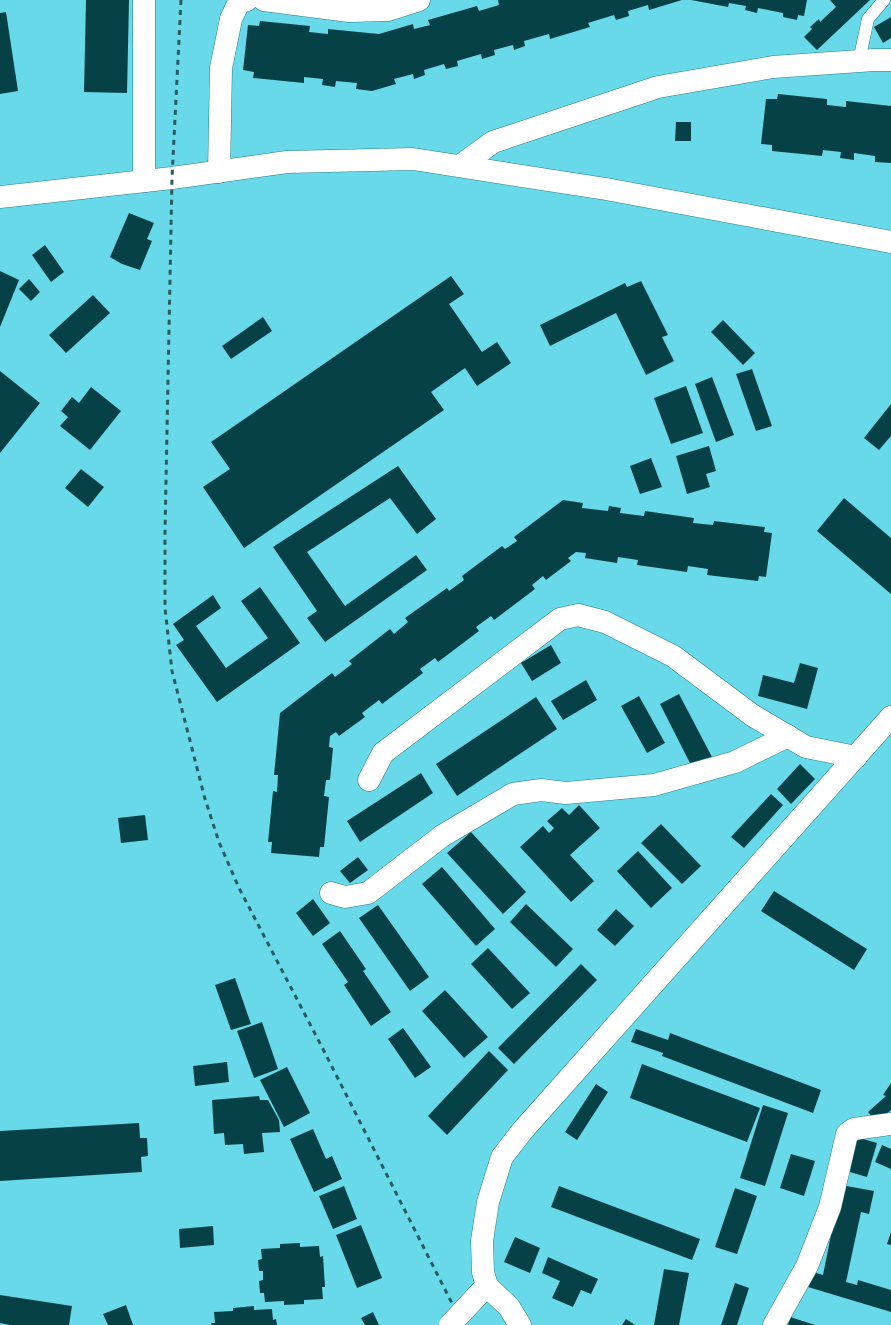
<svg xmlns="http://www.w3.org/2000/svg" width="891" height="1325" font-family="Roboto,sans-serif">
<rect width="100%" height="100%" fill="#68d9e9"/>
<g fill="#064148">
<polygon points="86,0 129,0 127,93 84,92"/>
<polygon points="498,0 682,0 649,10 648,5 628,11 629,16 616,20 614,15 588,23 590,27 550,39 549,34 524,41 525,46 514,50 513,45 494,50 495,55 482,59 481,54 457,61 458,66 446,69 444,64 424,70 425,75 414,79 413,74 394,79 396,84 372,91 356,89 357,83 336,81 335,87 322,85 323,79 304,77 304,83 253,78 254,72 243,70 248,25 259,26 260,21 310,26 309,32 328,34 328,29 379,34 413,24 414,29 430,25 428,20 477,6 479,11 499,5"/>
<polygon points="691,0 807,0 804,16 798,15 797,20 783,17 783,13 758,8 757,13 745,10 746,6 729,3 728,7"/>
<polygon points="830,0 870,0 817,50 804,37 812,29 810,27 819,19 820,22 836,7"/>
<polygon points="6,12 18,91 0,94 0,13"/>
<polygon points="891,17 891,38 883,43 874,27"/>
<polygon points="778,94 827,99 827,105 846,107 846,101 891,106 891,163 875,162 875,156 854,153 854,160 840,158 841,152 823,150 822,156 772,151 772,145 761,144 766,99 777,99"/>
<polygon points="676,122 691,122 691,141 675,141"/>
<polygon points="129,213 154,223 147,239 152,241 140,270 122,264 110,257"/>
<polygon points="45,245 64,272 51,282 32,255"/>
<polygon points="0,271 19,280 0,327"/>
<polygon points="451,276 464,294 449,304 482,352 497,342 511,363 477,386 465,368 431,392 444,410 244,548 203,487 230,469 211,442"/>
<polygon points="29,279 40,292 31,301 19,289"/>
<polygon points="641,281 668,335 662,337 674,361 646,375 616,313 550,346 540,325 625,283 627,287"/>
<polygon points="93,295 110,313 66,353 49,335"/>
<polygon points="263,317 272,331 231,359 222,346"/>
<polygon points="723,320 755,353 743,365 711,332"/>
<polygon points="752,369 772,426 756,431 736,374"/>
<polygon points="0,371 40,403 0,453"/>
<polygon points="712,377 734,435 716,442 695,384"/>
<polygon points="686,386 703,433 671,444 654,398"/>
<polygon points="91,387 121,411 90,450 60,426 68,417 61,411 72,397 79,403"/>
<polygon points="891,404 891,436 879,450 864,438"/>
<polygon points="709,446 716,471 706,474 710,487 687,494 676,456"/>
<polygon points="651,458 662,487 640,494 630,466"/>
<polygon points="398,466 436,519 417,534 390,498 307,552 345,606 416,555 427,570 325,642 307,618 317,611 273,547"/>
<polygon points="81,469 104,487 88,507 65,488"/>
<polygon points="844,498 891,538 891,594 817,531"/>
<polygon points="563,500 583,503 582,508 608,511 609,506 621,508 620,513 644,516 645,511 694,518 693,523 713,525 714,521 765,527 764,532 772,533 766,577 759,576 758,581 707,575 708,569 688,566 687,572 637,565 638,560 618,557 617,563 585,558 586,553 576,552 568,558 571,561 546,580 543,576 532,585 535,589 494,620 491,616 476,627 479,631 438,662 435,658 420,669 423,673 382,704 379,700 362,713 365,717 339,736 336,732 330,736 329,747 333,748 330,780 326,780 324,796 329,797 324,847 320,847 319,857 271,853 272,842 268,842 273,791 277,792 278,775 274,775 280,713 332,673 335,677 352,664 349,661 390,629 394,634 408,622 405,618 447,588 449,591 464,580 462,576 502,546 505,549 517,541 514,537"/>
<polygon points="260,587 300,643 217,702 176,645 184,640 173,624 213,595 221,608 196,626 226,668 268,638 241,601"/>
<polygon points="551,645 561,663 532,681 521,663"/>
<polygon points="800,663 818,668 807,709 758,696 763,675 794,683"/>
<polygon points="586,680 597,700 563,720 551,701"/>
<polygon points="679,694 712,757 692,767 660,704"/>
<polygon points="639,696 665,743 647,753 621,706"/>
<polygon points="536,697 557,729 457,796 436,764"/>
<polygon points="800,764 815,779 791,804 777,789"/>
<polygon points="421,773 433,793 360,842 347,821"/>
<polygon points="771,794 783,805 744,848 731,837"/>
<polygon points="579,805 600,828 570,855 594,881 571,902 520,847 543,826 549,833 554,828 547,821 562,808 569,815"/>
<polygon points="145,815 148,840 121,843 118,818"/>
<polygon points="661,824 701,866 682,884 641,843"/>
<polygon points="471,832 526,892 503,914 447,853"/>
<polygon points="638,851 672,888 651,908 617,871"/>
<polygon points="358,857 368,870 350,883 340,871"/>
<polygon points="442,867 495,929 476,946 422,884"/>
<polygon points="774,891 867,949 854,970 761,911"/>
<polygon points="313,899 330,923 313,936 296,913"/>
<polygon points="526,904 573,949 556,967 510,922"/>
<polygon points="378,905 429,977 410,991 359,918"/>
<polygon points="616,909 634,926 615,946 597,930"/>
<polygon points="340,931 366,969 363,971 391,1012 371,1026 344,985 348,982 322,944"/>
<polygon points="488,948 530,993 512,1009 471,964"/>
<polygon points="581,964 597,980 514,1064 498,1048"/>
<polygon points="235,978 251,1024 231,1030 215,985"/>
<polygon points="445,990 488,1037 464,1058 422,1011"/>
<polygon points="262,1022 278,1069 254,1078 237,1031"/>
<polygon points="403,1028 431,1067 415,1078 388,1039"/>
<polygon points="636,1029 668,1040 670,1033 821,1090 813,1113 662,1056 663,1053 631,1042"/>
<polygon points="489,1051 508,1070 447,1135 428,1116"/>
<polygon points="227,1062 229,1082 195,1086 193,1066"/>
<polygon points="642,1064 760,1108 747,1142 630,1098"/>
<polygon points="287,1067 310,1113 284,1127 260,1080"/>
<polygon points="891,1083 891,1110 877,1122 868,1112 886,1096 883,1095"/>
<polygon points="596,1084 608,1092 577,1140 565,1132"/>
<polygon points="259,1096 260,1100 268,1100 279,1120 280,1132 262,1133 264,1152 244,1154 243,1144 225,1145 224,1133 214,1134 212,1100"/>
<polygon points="763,1105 788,1113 765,1186 740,1178"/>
<polygon points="139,1123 140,1138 147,1138 148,1156 141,1157 142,1172 0,1181 0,1131"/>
<polygon points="313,1129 326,1159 332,1156 342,1179 314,1192 290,1139"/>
<polygon points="853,1136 877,1143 867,1177 843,1170"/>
<polygon points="882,1145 891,1149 891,1169 875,1162"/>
<polygon points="791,1154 815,1161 804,1196 780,1188"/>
<polygon points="841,1185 874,1191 869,1214 861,1212 846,1282 857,1285 858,1280 891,1290 891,1312 808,1287 813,1272 823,1275"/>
<polygon points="344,1186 357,1219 333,1229 319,1196"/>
<polygon points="559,1186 700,1239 692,1260 551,1207"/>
<polygon points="735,1188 757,1196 737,1254 715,1247"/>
<polygon points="361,1225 382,1278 357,1288 336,1235"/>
<polygon points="213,1226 214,1245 180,1248 179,1229"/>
<polygon points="891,1232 891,1245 887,1244"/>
<polygon points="515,1237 540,1248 530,1273 504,1262"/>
<polygon points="300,1243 300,1247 319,1246 320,1257 323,1256 325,1287 322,1287 323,1299 304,1300 304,1304 284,1305 284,1301 265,1302 264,1293 260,1293 259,1281 263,1280 263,1271 259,1271 258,1260 262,1259 261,1249 280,1248 280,1244"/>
<polygon points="548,1257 598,1279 591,1294 581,1290 573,1307 552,1298 560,1281 542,1273"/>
<polygon points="664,1269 689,1273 679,1325 654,1325"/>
<polygon points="735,1283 749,1288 737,1325 721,1325"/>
<polygon points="0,1295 72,1306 69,1325 10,1325 0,1323"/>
<polygon points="126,1305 133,1325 108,1325 103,1314"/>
<polygon points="254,1306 254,1310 272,1309 273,1320 276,1319 277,1325 212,1325 211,1323 215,1323 214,1312 233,1311 233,1308"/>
<polygon points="373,1312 379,1325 365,1325 361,1318"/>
<polygon points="790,1317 815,1325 788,1325"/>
<polygon points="626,1319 635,1325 622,1325"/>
</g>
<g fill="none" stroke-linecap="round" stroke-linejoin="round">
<defs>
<polyline id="lane" points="859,61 868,19 884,0"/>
<g id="street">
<polyline points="264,0 349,11 388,10 419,0"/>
<polyline points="460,166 493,142 658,87 773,67 874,60 891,60"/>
<polyline points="219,172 221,68 231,19 239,2 247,0"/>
<polyline points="144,181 144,0"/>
<polyline points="369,780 383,753 560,619 578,615 605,622 673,656 752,715 806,747 856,757"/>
<polyline points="331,893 345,897 368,893 442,836 513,794 541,790 566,793 654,785 735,762 788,736"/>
<polyline points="487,1286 509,1307 520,1325"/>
<polyline points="774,1325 807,1266 830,1207 847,1134 854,1129 891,1124"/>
</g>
<g id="secondary">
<polyline points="0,197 172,178 287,162 413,159 606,189 891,242"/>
<polyline points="477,1296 487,1286 483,1272 482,1241 488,1202 502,1157 523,1130 891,717"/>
</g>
</defs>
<use href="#lane" stroke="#24808c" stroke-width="13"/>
<use href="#street" stroke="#24808c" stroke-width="23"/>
<use href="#secondary" stroke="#24808c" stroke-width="23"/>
<use href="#lane" stroke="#fff" stroke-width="12"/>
<use href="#street" stroke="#fff" stroke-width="22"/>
<use href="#secondary" stroke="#fff" stroke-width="22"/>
<polyline stroke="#275c64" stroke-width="3" stroke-dasharray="5 5" stroke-linecap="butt" points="181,0 172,178 165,532 165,608 172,671 205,799 219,842 239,888 324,1051 463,1325"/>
<defs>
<polyline id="secondary-bridge" points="450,1325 477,1296"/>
</defs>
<use href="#secondary-bridge" stroke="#24808c" stroke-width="23" stroke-linecap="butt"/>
<use href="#secondary-bridge" stroke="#fff" stroke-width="22"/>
</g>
</svg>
